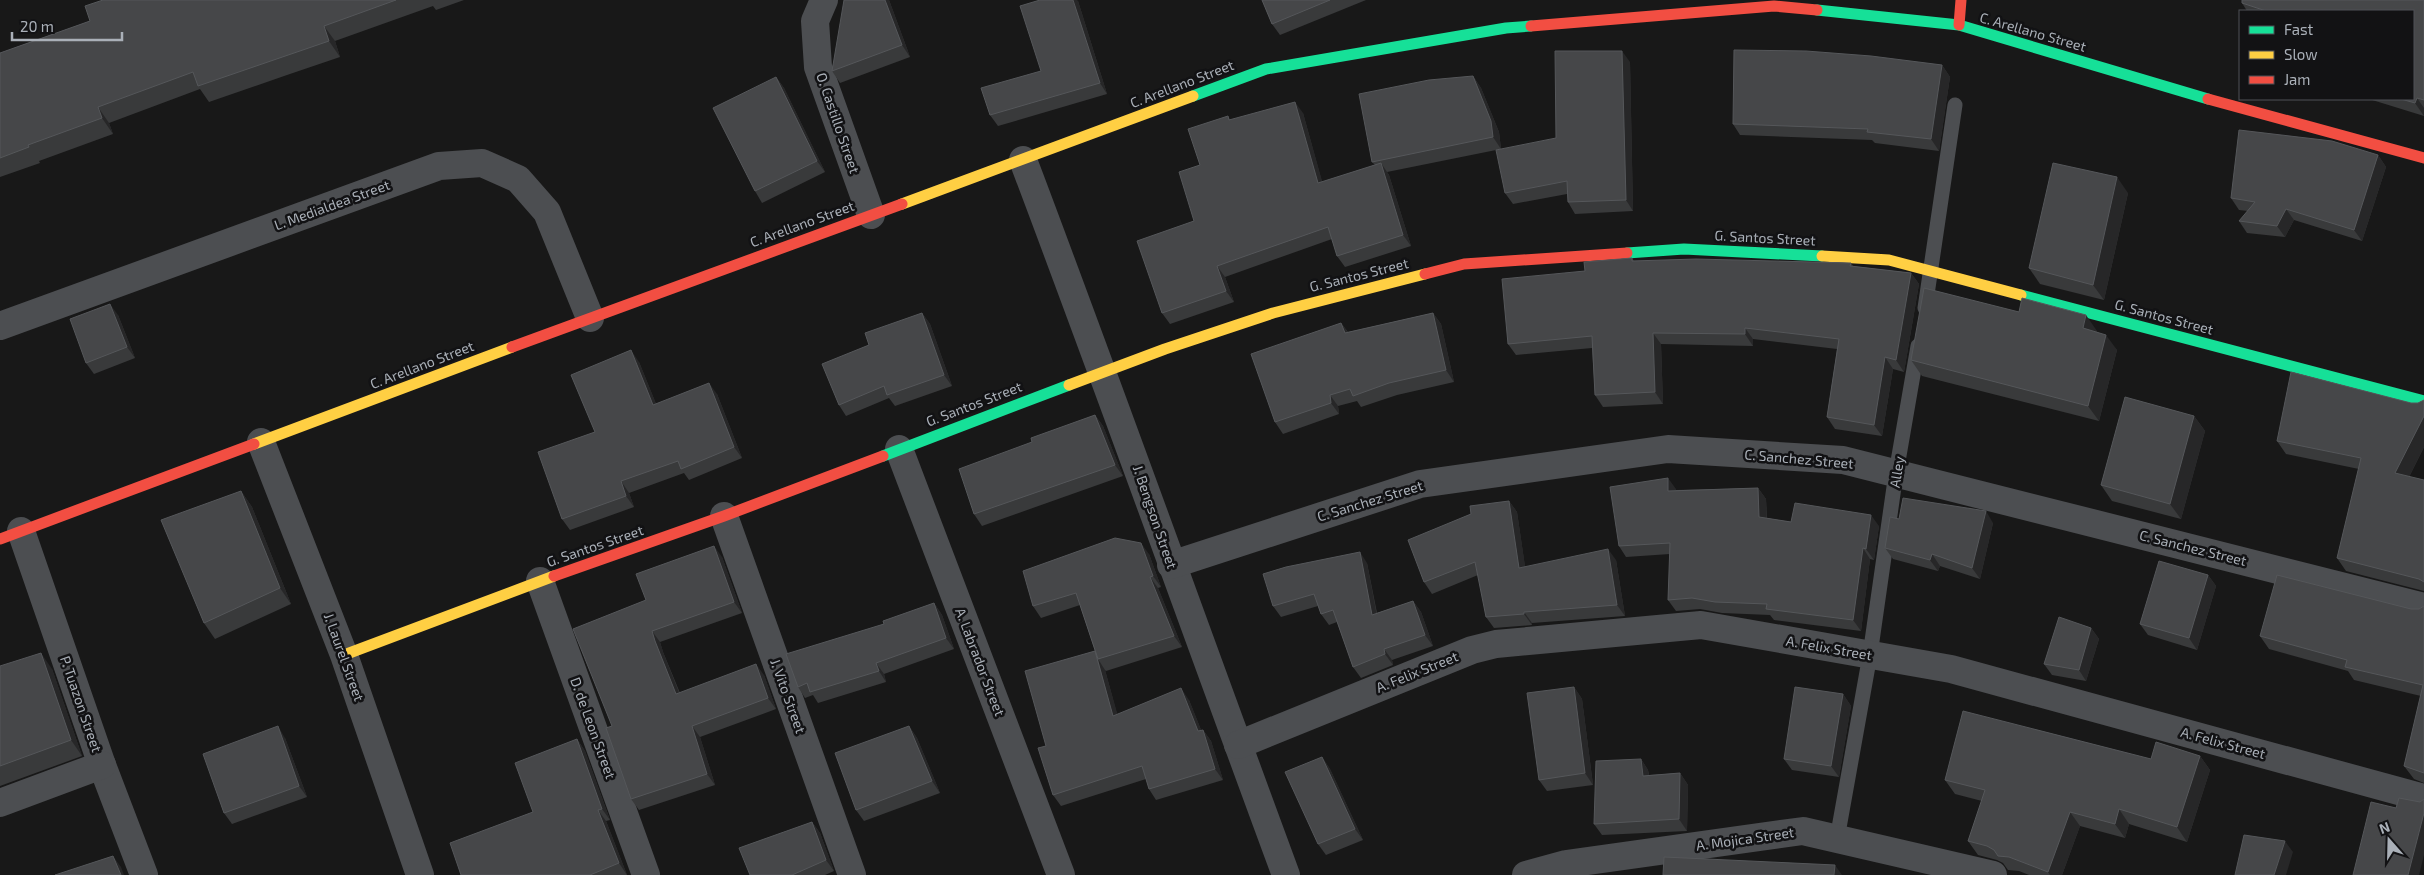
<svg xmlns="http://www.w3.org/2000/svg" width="2424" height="875" font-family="'Exo 2',sans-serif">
<rect width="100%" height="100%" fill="#181818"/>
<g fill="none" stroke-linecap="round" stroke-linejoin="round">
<g stroke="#4c4e51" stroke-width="15">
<polyline points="1925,308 1955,105"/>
<polyline points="1837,839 1870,655 1896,473 1918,346"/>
</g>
<g stroke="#4c4e51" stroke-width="28">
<polyline points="824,0 815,21 818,67 871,215"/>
<path d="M1023,160c90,238 175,477 263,715"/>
<polyline points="0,326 439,166 482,163 518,179 547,212 590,318"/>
<polyline points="261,442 344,655 420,875"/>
<polyline points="899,449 1061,875"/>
<polyline points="724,516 852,875"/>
<polyline points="21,531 102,765 144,875"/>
<polyline points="1171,565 1420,484 1668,449 1843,460 2424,607"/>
<polyline points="540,581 646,875"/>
<polyline points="1238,745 1472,650 1496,644 1701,625 1951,669 2424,798"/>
<polyline points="0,803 102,765"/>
<polyline points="1526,875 1566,864 1803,831 1993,875"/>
</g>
<g stroke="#16e098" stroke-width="11">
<polyline points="1817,10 1959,25 2208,99"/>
<polyline points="1193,96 1266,69 1506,28 1531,26"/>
<polyline points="1627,253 1684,249 1822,256"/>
<polyline points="2021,295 2424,401"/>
<polyline points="883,456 1069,385"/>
</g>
<g stroke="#ffcf43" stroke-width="11">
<polyline points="902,204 1193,96"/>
<polyline points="1822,256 1889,260 2021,295"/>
<polyline points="1069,385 1165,349 1273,313 1425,274"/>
<polyline points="254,444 512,347"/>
<polyline points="344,655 554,576"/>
</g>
<g stroke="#f24e42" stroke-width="11">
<polyline points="1959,25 1961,0"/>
<polyline points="1531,26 1774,6 1817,10"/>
<polyline points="2208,99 2424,158"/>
<polyline points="1425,274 1464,264 1627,253"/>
<polyline points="512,347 902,204"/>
<polyline points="0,539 254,444"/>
<polyline points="554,576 724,516 883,456"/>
</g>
</g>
<g fill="#393a3b">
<polygon points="103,0 464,0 436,10 433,6 335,41 340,57 287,75 209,102 200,89 109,123 113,134 39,161 40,163 0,177 0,53 90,21"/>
<polygon points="889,0 910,57 840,83 832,71"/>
<polygon points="1262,0 1366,0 1280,35 1272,24"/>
<polygon points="2424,0 2424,116 2369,99 2413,99 2413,11 2247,11 2242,3"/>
<polygon points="1078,1 1107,94 998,126 990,115 1041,71"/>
<polygon points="1630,62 1633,211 1575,214 1568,202 1567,194 1513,204 1505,193 1556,138"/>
<polygon points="1942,65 1950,77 1939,151 1875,143 1872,140 1740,135 1733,124"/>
<polygon points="1473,76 1481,88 1499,132 1501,149 1387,172 1389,175 1411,246 1345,267 1337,256 1332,239 1225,277 1234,302 1170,324 1162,313 1194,221 1200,165 1228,116 1230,120 1303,113 1322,182 1375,165 1372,162"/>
<polygon points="776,77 784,88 825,172 762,203 755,191"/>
<polygon points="2378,155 2386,167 2362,241 2294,220 2285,237 2247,233 2239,221 2248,211 2239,210 2231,198"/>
<polygon points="2128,193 2104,300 2040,284 2029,268"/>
<polygon points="1632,258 1634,261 1851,263 1853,266 1911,273 1919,284 1904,372 1893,369 1882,436 1835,429 1827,417 1837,349 1753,339 1753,346 1661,344 1663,404 1603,407 1595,395 1592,348 1516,355 1508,344 1585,271"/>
<polygon points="2019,312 2097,331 2097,332 2117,350 2099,421 1922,376 1911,360"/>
<polygon points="922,313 930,324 952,386 895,406 889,398 846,416 839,405 869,345"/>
<polygon points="1433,313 1441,324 1454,382 1397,395 1361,407 1357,401 1338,406 1339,414 1283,434 1275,422 1341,323 1348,332"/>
<polygon points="118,315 135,358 94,374 86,363"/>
<polygon points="639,362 656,404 717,394 742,458 689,480 684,473 629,493 634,507 570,530 562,519 595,432"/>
<polygon points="2424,400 2424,447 2409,477 2424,480 2424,591 2346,571 2337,558 2359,469 2286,454 2277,441 2411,403 2418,403"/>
<polygon points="1095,415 1103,426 1123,476 982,526 974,514 1032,442"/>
<polygon points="2194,416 2205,431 2181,519 2112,501 2101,485"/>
<polygon points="1758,488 1766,499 1767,518 1791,522 1879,526 1874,560 1870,559 1861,631 1774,620 1770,615 1722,613 1700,609 1676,611 1668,600 1670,554 1626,557 1619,546 1676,489 1676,490"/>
<polygon points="241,491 252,507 291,604 215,639 204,623"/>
<polygon points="1509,501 1517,512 1525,567 1616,560 1625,616 1532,623 1532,625 1494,628 1486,617 1478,575 1432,594 1424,582"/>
<polygon points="1899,519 1993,523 1980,579 1940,566 1938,571 1893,559 1885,548"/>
<polygon points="1149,554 1161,587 1158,588 1182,647 1106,671 1105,670 1117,714 1189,700 1201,730 1203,730 1211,741 1223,780 1156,800 1149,789 1146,779 1061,806 1053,795 1046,746 1095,651 1080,605 1041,618 1033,606"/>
<polygon points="722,557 742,613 660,642 663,652 680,693 764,675 776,709 700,737 715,785 639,810 631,799 612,726 646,600"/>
<polygon points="1367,563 1377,613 1413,601 1421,612 1433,646 1392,660 1393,665 1361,678 1353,667 1337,622 1329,625 1321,614 1318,606 1281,617 1273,606"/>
<polygon points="2208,575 2216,586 2197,650 2148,635 2140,624"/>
<polygon points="934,603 942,615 954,649 884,674 886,682 818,703 813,695 805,698 798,687 884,624"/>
<polygon points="2424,606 2424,783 2414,779 2404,766 2421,696 2354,680 2348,671 2269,649 2260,636 2411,609 2419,609"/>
<polygon points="2091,628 2099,639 2086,681 2052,675 2044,664"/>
<polygon points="0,666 52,669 82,756 0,786"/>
<polygon points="1574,687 1582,699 1593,785 1547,791 1539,780"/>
<polygon points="1843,694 1851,706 1839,777 1792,770 1784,759"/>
<polygon points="909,726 917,738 940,793 864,821 856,810"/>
<polygon points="285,738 307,797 232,824 224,813"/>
<polygon points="577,739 585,751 610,820 606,821 627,875 461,875 533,812"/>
<polygon points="2200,756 2210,770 2187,842 2129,824 2125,838 2080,826 2062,875 2029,875 2019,871 2008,870 2003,863 1997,860 1978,855 1968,841 1982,801 1955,794 1945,780 2151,759"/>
<polygon points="1322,757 1330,769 1363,840 1326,855 1318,844"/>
<polygon points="1641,759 1648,770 1649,775 1680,773 1688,785 1687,831 1602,835 1594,824"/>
<polygon points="812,822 820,833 834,871 825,875 750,875"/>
</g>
<g fill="#272728">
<polygon points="885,0 889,0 910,57 902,45"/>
<polygon points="1073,0 1077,0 1078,1 1107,94 1100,83"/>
<polygon points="324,26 335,41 340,57 329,41"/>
<polygon points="1622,51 1630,62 1633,211 1626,200"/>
<polygon points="1942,65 1950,77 1939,151 1931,139"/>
<polygon points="1473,76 1481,88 1499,132 1501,149 1493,137"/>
<polygon points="776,77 784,88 825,172 817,161"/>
<polygon points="2417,98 2424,108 2424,116 2415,103"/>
<polygon points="1295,102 1303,113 1326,195 1318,183"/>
<polygon points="98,107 109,123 113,134 102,118"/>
<polygon points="2378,155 2386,167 2362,241 2354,230"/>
<polygon points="1381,163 1389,175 1411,246 1403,235"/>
<polygon points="2117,177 2128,193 2104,300 2093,285"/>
<polygon points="2286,209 2294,220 2285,237 2277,226"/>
<polygon points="1217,266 1225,277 1234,302 1226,291"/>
<polygon points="1911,273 1919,284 1904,372 1896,360"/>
<polygon points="110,304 118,315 135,358 127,347"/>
<polygon points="922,313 930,324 952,386 944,375"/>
<polygon points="1433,313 1441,324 1454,382 1446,370"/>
<polygon points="2086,315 2097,331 2094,344 2083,328"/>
<polygon points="1341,323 1349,334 1345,333"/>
<polygon points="1745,328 1753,339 1753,346 1745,334"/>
<polygon points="1653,333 1661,344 1663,404 1655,392"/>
<polygon points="2106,335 2117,350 2099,421 2088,406"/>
<polygon points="631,350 639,362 661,416 653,405"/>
<polygon points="1885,357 1893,369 1882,436 1874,425"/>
<polygon points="709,383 717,394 742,458 734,447"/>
<polygon points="1330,395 1338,406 1339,414 1331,403"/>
<polygon points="1095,415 1103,426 1123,476 1115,465"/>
<polygon points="2194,416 2205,431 2181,519 2170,504"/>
<polygon points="2424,416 2424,447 2404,487 2395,473"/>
<polygon points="1668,478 1676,489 1676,502 1668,491"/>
<polygon points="621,481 629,493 634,507 626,496"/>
<polygon points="1758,488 1766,499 1767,528 1759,517"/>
<polygon points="241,491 252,507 291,604 280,588"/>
<polygon points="1509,501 1517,512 1527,579 1519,568"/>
<polygon points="1986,511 1993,523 1980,579 1972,568"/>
<polygon points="1871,515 1879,526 1874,560 1866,549"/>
<polygon points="1141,543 1149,554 1161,587 1153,576"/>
<polygon points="714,546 722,557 742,613 734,602"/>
<polygon points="1863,548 1870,559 1861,631 1853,620"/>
<polygon points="1608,549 1616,560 1625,616 1617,605"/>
<polygon points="1360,552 1367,563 1379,627 1372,615"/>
<polygon points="1932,554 1940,566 1938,571 1930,560"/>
<polygon points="2208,575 2216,586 2197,650 2189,638"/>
<polygon points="1150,577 1158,588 1182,647 1174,636"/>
<polygon points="1413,601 1421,612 1433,646 1425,635"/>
<polygon points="934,603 942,615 954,649 946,638"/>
<polygon points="1524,612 1532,623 1532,625 1524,614"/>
<polygon points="2091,628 2099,639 2086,681 2079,670"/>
<polygon points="652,631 660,642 663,652 684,705 676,694 655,641"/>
<polygon points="1384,649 1392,660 1393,665 1385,654"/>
<polygon points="41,653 52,669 82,756 71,740"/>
<polygon points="1098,659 1105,670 1121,727 1113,716"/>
<polygon points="876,663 884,674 886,682 879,671"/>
<polygon points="756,664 764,675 776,709 768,698"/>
<polygon points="1574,687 1582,699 1593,785 1585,773"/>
<polygon points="1181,688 1189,700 1206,742 1198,731"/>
<polygon points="1843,694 1851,706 1839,777 1831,766"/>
<polygon points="278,726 285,738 307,797 299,786"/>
<polygon points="692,726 700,737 715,785 707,774"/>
<polygon points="909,726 917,738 940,793 932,781"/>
<polygon points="1203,730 1211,741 1223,780 1215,769"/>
<polygon points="577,739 585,751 610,820 602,809"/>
<polygon points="2200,756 2210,770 2187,842 2177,827"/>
<polygon points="1322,757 1330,769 1363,840 1355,829"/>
<polygon points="1641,759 1648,770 1651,787 1643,776"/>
<polygon points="1680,773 1688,785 1687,831 1679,819"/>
<polygon points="2119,809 2129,824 2125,838 2115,824"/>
<polygon points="598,810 606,821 627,875 619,863"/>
<polygon points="2070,812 2080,826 2062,875 2050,875 2048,872"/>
<polygon points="2424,813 2424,855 2419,875 2408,875"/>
<polygon points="812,822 820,833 834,871 826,860"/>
<polygon points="2285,841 2293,852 2286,875 2274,875"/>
<polygon points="113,856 121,867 124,875 121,875"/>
<polygon points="1835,865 1842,875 1834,875"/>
</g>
<g fill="#464749" stroke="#55575a">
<polygon points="103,0 396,0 324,26 329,41 198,86 193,72 98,107 102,118 28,145 29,147 0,158 0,53 90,21 85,6"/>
<polygon points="844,0 885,0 902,45 832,71"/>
<polygon points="1040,0 1073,0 1100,83 990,115 981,88 1041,71 1020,6"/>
<polygon points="1262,0 1330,0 1272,24"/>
<polygon points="2242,0 2424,0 2424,100 2417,98 2415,103 2401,99 2413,99 2413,11 2266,11 2242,3"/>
<polygon points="1734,50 1806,51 1871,56 1942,65 1931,139 1867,132 1868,129 1733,124"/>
<polygon points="1555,51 1622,51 1626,200 1568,202 1567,181 1505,193 1496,150 1556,138"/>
<polygon points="1473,76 1491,121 1493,137 1372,162 1359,94 1429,80"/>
<polygon points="776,77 817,161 755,191 713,108"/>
<polygon points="1295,102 1318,183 1381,163 1403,235 1337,256 1328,227 1217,266 1226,291 1162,313 1137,241 1194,221 1179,172 1200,165 1188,129 1228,116 1229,120"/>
<polygon points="2239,130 2332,141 2378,155 2354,230 2286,209 2277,226 2239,221 2255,202 2231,198"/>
<polygon points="2053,163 2117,177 2093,285 2029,268"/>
<polygon points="1632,258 1632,261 1696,259 1851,263 1850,266 1911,273 1896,360 1885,357 1874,425 1827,417 1839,339 1745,328 1745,334 1653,333 1655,392 1595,395 1592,336 1508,344 1502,279 1585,271 1584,262"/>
<polygon points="1924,288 2019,312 2022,298 2086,315 2083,328 2106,335 2088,406 1911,360"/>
<polygon points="110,304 127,347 86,363 70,319"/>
<polygon points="922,313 944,375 887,395 884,386 839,405 822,364 869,345 865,333"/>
<polygon points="1433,313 1446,370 1389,383 1353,396 1350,389 1330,395 1331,403 1275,422 1251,354 1341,323 1345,333"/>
<polygon points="631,350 653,405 709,383 734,447 681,469 678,461 621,481 626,496 562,519 538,452 595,432 571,375"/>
<polygon points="2291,372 2411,403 2418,403 2424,400 2424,416 2395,473 2424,480 2424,582 2419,579 2337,558 2361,458 2277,441"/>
<polygon points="2125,397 2194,416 2170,504 2101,485"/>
<polygon points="1095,415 1115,465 974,514 959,469 1032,442 1031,438"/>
<polygon points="1668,478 1668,491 1758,488 1759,517 1791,522 1795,503 1871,515 1866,549 1863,548 1853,620 1766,609 1767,604 1715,602 1692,598 1668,600 1670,543 1619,546 1610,487"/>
<polygon points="241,491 280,588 204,623 161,520"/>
<polygon points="1903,498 1986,511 1972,568 1932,554 1930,560 1885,548 1890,517 1899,519"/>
<polygon points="1509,501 1519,568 1608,549 1617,605 1524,612 1524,614 1486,617 1475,562 1424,582 1408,540 1471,514 1470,506"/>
<polygon points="1115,538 1141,543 1153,576 1150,577 1174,636 1098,659 1076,593 1033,606 1023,571"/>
<polygon points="714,546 734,602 652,631 655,641 676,694 756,664 768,698 692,726 707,774 631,799 606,728 612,726 573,629 646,600 636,574"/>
<polygon points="1360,552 1372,615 1413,601 1425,635 1384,649 1385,654 1353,667 1333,610 1321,614 1314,594 1273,606 1263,574 1286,567"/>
<polygon points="2159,561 2208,575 2189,638 2140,624"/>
<polygon points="2277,575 2411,609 2419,609 2424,606 2424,773 2404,766 2423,685 2345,667 2347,660 2260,636"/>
<polygon points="934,603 946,638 876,663 879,671 810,692 807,683 798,687 786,654 884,624 883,621"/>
<polygon points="2059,617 2091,628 2079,670 2044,664"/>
<polygon points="1095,651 1113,716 1181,688 1198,731 1203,730 1215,769 1149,789 1142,766 1053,795 1038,748 1046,746 1025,671"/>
<polygon points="41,653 71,740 0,766 0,666"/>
<polygon points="1574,687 1585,773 1539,780 1527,693"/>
<polygon points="1795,687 1843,694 1831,766 1784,759"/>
<polygon points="1963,711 2151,759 2156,742 2200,756 2177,827 2119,809 2115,824 2070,812 2048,872 2009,857 1998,856 1994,850 1987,846 1968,841 1985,790 1945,780"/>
<polygon points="278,726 299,786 224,813 203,754"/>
<polygon points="909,726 932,781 856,810 835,753"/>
<polygon points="577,739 602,809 598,810 619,863 590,875 461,875 450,843 533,812 515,763"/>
<polygon points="1322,757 1355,829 1318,844 1285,772"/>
<polygon points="1641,759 1643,776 1680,773 1679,819 1594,824 1596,761"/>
<polygon points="2399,798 2420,802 2424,799 2424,813 2408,875 2353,875 2371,802 2396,808"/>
<polygon points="812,822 826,860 792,875 750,875 739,848"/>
<polygon points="2244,835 2285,841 2274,875 2235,875"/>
<polygon points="113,856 121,875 55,875"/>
<polygon points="1664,857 1835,865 1834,875 1663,875"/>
</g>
<g text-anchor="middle" stroke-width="5" stroke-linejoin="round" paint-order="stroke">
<g font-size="14" fill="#aab0b8" stroke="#121214">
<text transform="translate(2033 32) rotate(16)" y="5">C. Arellano Street</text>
<text transform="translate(1182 84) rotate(-21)" y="5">C. Arellano Street</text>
<text transform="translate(838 123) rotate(71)" y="5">O. Castillo Street</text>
<text transform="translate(332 205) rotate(-20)" y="5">L. Medialdea Street</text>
<text transform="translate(802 224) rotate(-20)" y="5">C. Arellano Street</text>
<text transform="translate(1765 238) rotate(3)" y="5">G. Santos Street</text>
<text transform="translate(1359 275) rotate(-14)" y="5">G. Santos Street</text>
<text transform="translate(2164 317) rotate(15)" y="5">G. Santos Street</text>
<text transform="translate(422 365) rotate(-21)" y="5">C. Arellano Street</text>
<text transform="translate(974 404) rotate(-21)" y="5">G. Santos Street</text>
<text transform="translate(1799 459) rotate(5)" y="5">C. Sanchez Street</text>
<text transform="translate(1897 472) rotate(-81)" y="5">Alley</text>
<text transform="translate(1370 501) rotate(-17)" y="5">C. Sanchez Street</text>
<text transform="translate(1155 517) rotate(71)" y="5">J. Bengson Street</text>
<text transform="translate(595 546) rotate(-19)" y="5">G. Santos Street</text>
<text transform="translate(2193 548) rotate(14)" y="5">C. Sanchez Street</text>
<text transform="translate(1829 648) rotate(10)" y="5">A. Felix Street</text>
<text transform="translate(344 657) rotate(70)" y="5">J. Laurel Street</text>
<text transform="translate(980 662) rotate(69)" y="5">A. Labrador Street</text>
<text transform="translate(1417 672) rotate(-22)" y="5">A. Felix Street</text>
<text transform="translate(788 696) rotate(70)" y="5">J. Vito Street</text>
<text transform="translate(81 704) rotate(71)" y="5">P. Tuazon Street</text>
<text transform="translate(593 728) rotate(70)" y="5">D. de Leon Street</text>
<text transform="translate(2223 743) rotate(15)" y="5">A. Felix Street</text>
<text transform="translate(1745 839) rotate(-8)" y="5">A. Mojica Street</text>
</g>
</g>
<rect x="2239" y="10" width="175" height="90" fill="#121214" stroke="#4f5156"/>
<rect x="2249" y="26" width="25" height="8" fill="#16e098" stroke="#4f5156"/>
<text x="2284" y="35" font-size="15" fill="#aab0b8">Fast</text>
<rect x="2249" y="51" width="25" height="8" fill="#ffcf43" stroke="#4f5156"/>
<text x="2284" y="60" font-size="15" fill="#aab0b8">Slow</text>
<rect x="2249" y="76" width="25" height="8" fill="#f24e42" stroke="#4f5156"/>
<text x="2284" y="85" font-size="15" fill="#aab0b8">Jam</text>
<g transform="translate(2389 840) rotate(340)" stroke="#121214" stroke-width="4" paint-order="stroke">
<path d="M0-4L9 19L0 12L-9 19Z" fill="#aab0b8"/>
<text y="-8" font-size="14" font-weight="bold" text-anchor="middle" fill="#aab0b8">N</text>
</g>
<path d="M12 32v8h110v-8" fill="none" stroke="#aab0b8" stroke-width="2.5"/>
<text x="20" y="32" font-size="15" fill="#aab0b8" stroke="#121214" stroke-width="4" paint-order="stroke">20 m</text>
</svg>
